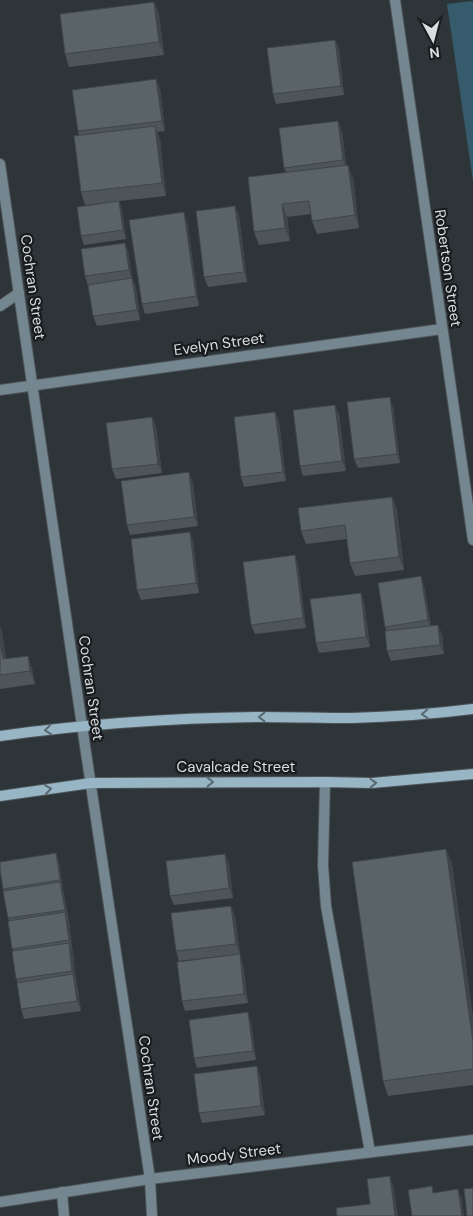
<svg xmlns="http://www.w3.org/2000/svg" width="473" height="1216" font-family="'DM Sans',sans-serif">
<rect width="100%" height="100%" fill="#2e3539"/>
<polygon fill="#355b6d" points="473,1 473,181 447,4"/>
<g fill="none" stroke-linecap="round" stroke-linejoin="round">
<defs>
<g id="lane">
<polyline points="0,306 19,293"/>
<polyline points="325,782 323,865 326,906 370,1152"/>
<polyline points="62,1192 64,1216"/>
</g>
<g id="street">
<polyline points="395,0 473,540"/>
<polyline points="0,164 82,726 150,1179 152,1216"/>
<polyline points="0,390 442,329"/>
<polyline points="0,1202 150,1179 473,1140"/>
</g>
<g id="secondary">
<path d="M0,736c86,-12 174,-18 261,-19 30,0 61,1 91,1 40,-1 81,-4 121,-9"/>
<polyline points="0,796 91,783 325,782 372,783 473,774"/>
</g>
</defs>
<use href="#lane" stroke="#4d5357" stroke-width="12"/>
<use href="#street" stroke="#4d5357" stroke-width="12"/>
<use href="#secondary" stroke="#4d5357" stroke-width="12"/>
<use href="#lane" stroke="#748790" stroke-width="10"/>
<use href="#street" stroke="#748790" stroke-width="10"/>
<use href="#secondary" stroke="#97b5c4" stroke-width="10"/>
</g>
<g fill="#4d5559">
<polygon points="154,2 159,15 164,55 69,67 65,54"/>
<polygon points="335,40 339,49 344,95 276,104 273,94"/>
<polygon points="156,79 160,89 165,131 157,132 160,139 166,196 119,201 122,211 126,239 84,245 81,236 114,202 85,205 81,192 79,135 78,131"/>
<polygon points="342,131 346,165 353,178 359,228 317,234 312,221 311,214 287,217 290,241 259,245 254,232 286,172 284,168"/>
<polygon points="235,206 239,216 247,282 208,287 204,277"/>
<polygon points="187,221 199,306 145,314 142,304"/>
<polygon points="125,243 128,252 132,278 136,288 140,320 97,326 93,316 88,286 85,276"/>
<polygon points="393,407 400,463 358,468 354,459"/>
<polygon points="275,412 279,422 286,481 244,487 241,477"/>
<polygon points="339,414 346,471 303,476 300,466"/>
<polygon points="152,417 156,427 162,473 116,479 112,469"/>
<polygon points="193,482 198,526 130,535 127,525"/>
<polygon points="392,497 397,510 404,570 355,576 350,563 347,539 306,544 301,531"/>
<polygon points="193,541 199,593 141,600 137,590"/>
<polygon points="295,555 298,565 306,628 255,634 251,625"/>
<polygon points="421,576 424,586 431,626 442,634 444,654 391,661 387,651 387,631 385,627"/>
<polygon points="361,593 364,602 370,647 319,653 316,643"/>
<polygon points="0,627 2,632 6,659 28,656 32,669 35,684 0,689"/>
<polygon points="446,849 452,864 473,1018 473,1085 388,1096 383,1081"/>
<polygon points="56,853 59,863 63,889 69,922 76,980 77,984 81,1011 24,1019 21,1009 9,921 3,889"/>
<polygon points="229,863 233,898 174,905 170,896"/>
<polygon points="235,916 240,954 179,961 176,951"/>
<polygon points="243,964 248,1003 185,1011 182,1001"/>
<polygon points="251,1022 256,1060 197,1068 194,1058"/>
<polygon points="257,1066 260,1076 265,1115 202,1123 199,1113"/>
</g>
<g fill="#3f4548">
<polygon points="154,2 159,15 164,55 159,42"/>
<polygon points="335,40 339,49 344,95 341,86"/>
<polygon points="156,79 160,89 165,131 162,121"/>
<polygon points="338,121 342,131 347,170 343,160"/>
<polygon points="155,126 160,139 166,196 162,183"/>
<polygon points="348,165 353,178 359,228 355,215"/>
<polygon points="119,201 122,211 126,239 123,230"/>
<polygon points="282,204 287,217 290,241 285,228"/>
<polygon points="235,206 239,216 247,282 244,272"/>
<polygon points="184,212 187,221 199,306 196,296"/>
<polygon points="125,243 128,252 132,280 129,270"/>
<polygon points="132,278 136,288 140,320 137,310"/>
<polygon points="390,397 393,407 400,463 397,454"/>
<polygon points="335,405 339,414 346,471 342,461"/>
<polygon points="275,412 279,422 286,481 283,472"/>
<polygon points="152,417 156,427 162,473 158,464"/>
<polygon points="189,472 193,482 198,526 194,517"/>
<polygon points="392,497 397,510 404,570 399,557"/>
<polygon points="190,532 193,541 199,593 196,583"/>
<polygon points="295,555 298,565 306,628 303,618"/>
<polygon points="421,576 424,586 431,630 428,620"/>
<polygon points="361,593 364,602 370,647 366,637"/>
<polygon points="438,625 442,634 444,654 440,645"/>
<polygon points="0,627 2,632 8,672 3,659 0,640"/>
<polygon points="28,656 32,669 35,684 30,671"/>
<polygon points="446,849 452,864 473,1018 473,1042"/>
<polygon points="56,853 59,863 63,889 60,880"/>
<polygon points="225,854 229,863 233,898 229,888"/>
<polygon points="60,882 64,892 68,920 65,910"/>
<polygon points="231,906 235,916 240,954 236,944"/>
<polygon points="65,912 69,922 72,950 69,940"/>
<polygon points="69,943 73,952 76,980 72,971"/>
<polygon points="240,954 243,964 248,1003 244,994"/>
<polygon points="73,974 77,984 81,1011 77,1001"/>
<polygon points="248,1012 251,1022 256,1060 253,1051"/>
<polygon points="257,1066 260,1076 265,1115 261,1106"/>
<polygon points="390,1176 394,1189 398,1216 395,1216"/>
<polygon points="458,1189 462,1199 464,1216 462,1216"/>
</g>
<g fill="#5a6367" stroke="#3f4548">
<polygon points="154,2 159,42 65,54 60,14"/>
<polygon points="335,40 341,86 273,94 267,48"/>
<polygon points="156,79 162,121 78,131 72,90"/>
<polygon points="338,121 343,160 284,168 279,128"/>
<polygon points="155,126 162,183 81,192 74,136"/>
<polygon points="348,165 355,215 312,221 309,201 282,204 285,228 254,232 248,177"/>
<polygon points="119,201 123,230 81,236 77,207"/>
<polygon points="235,206 244,272 204,277 196,211"/>
<polygon points="184,212 196,296 142,304 129,220"/>
<polygon points="125,243 129,270 85,276 81,249"/>
<polygon points="132,278 137,310 93,316 88,285"/>
<polygon points="390,397 397,454 354,459 347,402"/>
<polygon points="335,405 342,461 300,466 293,410"/>
<polygon points="275,412 283,472 241,477 234,417"/>
<polygon points="152,417 158,464 112,469 106,423"/>
<polygon points="189,472 194,517 127,525 121,481"/>
<polygon points="392,497 399,557 350,563 345,525 301,531 298,508"/>
<polygon points="190,532 196,583 137,590 131,539"/>
<polygon points="295,555 303,618 251,625 243,562"/>
<polygon points="421,576 428,620 385,627 378,583"/>
<polygon points="361,593 366,637 316,643 310,599"/>
<polygon points="438,625 440,645 387,651 385,631"/>
<polygon points="0,640 3,659 28,656 30,671 0,675"/>
<polygon points="446,849 473,1042 473,1069 383,1081 352,862"/>
<polygon points="56,853 60,880 3,889 0,869 0,862"/>
<polygon points="225,854 229,888 170,896 166,861"/>
<polygon points="60,882 65,910 8,918 3,891"/>
<polygon points="231,906 236,944 176,951 171,913"/>
<polygon points="65,912 69,940 12,949 8,921"/>
<polygon points="69,943 72,971 16,979 12,951"/>
<polygon points="240,954 244,994 182,1001 177,962"/>
<polygon points="73,974 77,1001 21,1009 17,983"/>
<polygon points="248,1012 253,1051 194,1058 189,1020"/>
<polygon points="257,1066 261,1106 199,1113 194,1074"/>
<polygon points="390,1176 395,1216 337,1216 336,1208 370,1204 367,1179"/>
<polygon points="432,1186 433,1193 458,1189 462,1216 412,1216 408,1190"/>
<polygon points="473,1188 473,1216 467,1216 464,1189"/>
</g>
<defs><path id="oneway-chevron" d="M-2-3.5L2.5 0L-2 3.5" fill="none" stroke-width="1.6" stroke-linecap="round" stroke-linejoin="round" transform="scale(1.25)"/></defs>
<g stroke="#586871">
<use href="#oneway-chevron" transform="translate(425 714) rotate(177)"/>
<use href="#oneway-chevron" transform="translate(262 717) rotate(180)"/>
<use href="#oneway-chevron" transform="translate(48 730) rotate(173)"/>
<use href="#oneway-chevron" transform="translate(210 782)"/>
<use href="#oneway-chevron" transform="translate(373 783) rotate(-2)"/>
<use href="#oneway-chevron" transform="translate(48 789) rotate(-8)"/>
</g>
<g text-anchor="middle" stroke-width="4.5" stroke-linejoin="round" paint-order="stroke">
<g font-size="15" fill="#d8dde0" stroke="#191c1e">
<text transform="translate(448 268) rotate(82)" y="5">Robertson Street</text>
<text transform="translate(33 287) rotate(82)" y="5">Cochran Street</text>
<text transform="translate(219 344) rotate(-8)" y="5">Evelyn Street</text>
<text transform="translate(91 688) rotate(82)" y="5">Cochran Street</text>
<text x="236" y="772">Cavalcade Street</text>
<text transform="translate(151 1088) rotate(82)" y="5">Cochran Street</text>
<text transform="translate(234 1154) rotate(-7)" y="5">Moody Street</text>
</g>
</g>
<g transform="translate(433 40) rotate(173)" stroke="#191c1e" stroke-width="4" paint-order="stroke">
<path d="M0-4L9 19L0 12L-9 19Z" fill="#d8dde0"/>
<text y="-8" font-size="14" font-weight="bold" text-anchor="middle" fill="#d8dde0">N</text>
</g>
</svg>
